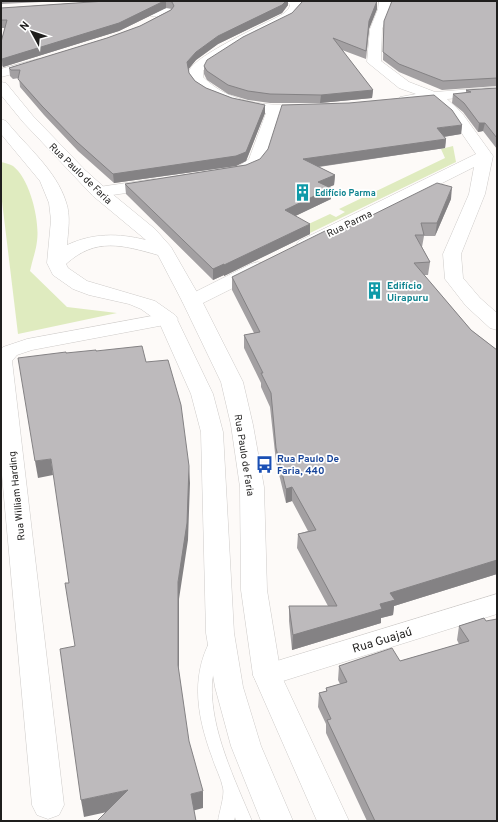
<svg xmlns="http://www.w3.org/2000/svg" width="498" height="822" font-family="Overpass,sans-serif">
<rect width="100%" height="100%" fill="#fdfaf8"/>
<g fill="#dfebbf">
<polygon points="453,146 456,162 310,233 300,228 330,214 336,217 345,212 339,209 445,158 441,149"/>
<path d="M1,162c4,1 9,2 12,4 17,13 27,55 24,75 -1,10 -5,20 -7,30l37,36 50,6 -99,21 -17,-141z"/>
</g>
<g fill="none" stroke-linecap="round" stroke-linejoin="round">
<defs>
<path id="service" d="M215,640l5,1 2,4c-4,12 -9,25 -10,39 -2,45 23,96 40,137h-16l-1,-4 -1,4h-16c1,-8 7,-26 5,-33 -2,-10 -8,-21 -11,-31 -14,-38 -22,-78 -2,-116z"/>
<g id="minor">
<path d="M140,1h18l-8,6 12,2 11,-2 -7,-6h16l4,7c-8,12 -41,12 -49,0z"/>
<path d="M286,1h14l2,3 -1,5 -10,11 -84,46 -4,5v6c29,29 70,29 108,28l5,1 2,3 -2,3 -35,2c-5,17 -9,41 -22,54 -5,4 -12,6 -17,7 -7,1 -12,2 -19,0l-2,-3 2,-3 16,-3 10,-7 17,-46c-22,-2 -51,-7 -68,-24 -4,-5 -11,-11 -9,-18 6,-16 76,-47 94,-57l6,-6 1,-3z"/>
<polygon points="379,1 391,1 390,9 382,29 381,61 409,82 435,92 497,87 497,95 447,99 462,113 493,156 485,194 461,254 463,278 480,298 497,313 497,330 490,328 466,306 445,279 443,254 469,194 474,167 311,249 305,250 299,249 296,245 299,241 476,154 452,119 431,101 405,104 400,103 398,100 400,97 416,94 399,88 367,62 370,29 378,9"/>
<polygon points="38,59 43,60 45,63 43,66 1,77 1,69"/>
<polygon points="154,179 160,180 162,184 160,188 99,197 93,196 91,192 93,188 99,187"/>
<polygon points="258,262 265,264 267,268 265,272 199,305 192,307 185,305 182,301 185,297 251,264"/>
<polygon points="168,313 175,315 178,319 175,323 32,350 17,355 12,361 64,805 59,815 48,819 37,815 32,805 1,464 1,349 3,347 27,339"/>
<polygon points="497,594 497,614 267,686 257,683 253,675 257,667 267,664"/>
</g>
<path id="tertiary" d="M1,82l5,1 27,33 52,54 20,18 50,41 16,18 31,54 41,81 10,43 11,62 3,103 14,85 68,146h-32l-64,-146 -12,-85 -1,-103 -9,-62 -10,-43 -39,-81 -24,-46c-36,-10 -62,-18 -92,9l2,4 19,13 68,20 20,14 38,79 10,38 11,201 9,54 18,59 32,75h-32l-30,-75 -16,-59 -9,-54 -5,-201 -10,-38 -32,-72 -18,-13 -12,-5 -40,-9 -16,-6 -20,-14 -6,-12 4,-43 -2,-17 -9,-22 -39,-47v-15l5,2c21,26 50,49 60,81 5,14 2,29 1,43 26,-12 51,-12 79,-5l-53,-44 -70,-74 -22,-27z"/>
</defs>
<use href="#service" stroke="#cecbc9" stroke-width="1"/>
<use href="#minor" stroke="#cecbc9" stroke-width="1"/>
<use href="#tertiary" stroke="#cecbc9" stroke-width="1"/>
<use href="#service" fill="#fff" fill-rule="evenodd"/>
<use href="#minor" fill="#fff" fill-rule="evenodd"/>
<use href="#tertiary" fill="#fff" fill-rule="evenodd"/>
</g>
<g fill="#a3a0a2">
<polygon points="1,1 63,1 1,4"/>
<polygon points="106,1 288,1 288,5 282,13 218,44 196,60 188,69 189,73 195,81 206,88 232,98 265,105 265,113 246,161 236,166 114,183 78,151 44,115 20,87 19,78 13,79 10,76 9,68 107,38 140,26 172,9 166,8 119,31 3,67 1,64 1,42 5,28 1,28 1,8"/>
<polygon points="301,1 377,1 377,9 369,29 366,59 342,50 373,90 372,98 320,103 270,103 248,100 228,94 207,80 204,74 204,66 292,13 302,2"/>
<polygon points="497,1 497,86 442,90 399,72 383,60 384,21"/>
<polygon points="497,88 497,149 483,131 478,132 463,112 452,103 453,94 466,93 466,90"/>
<polygon points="462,125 461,134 444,137 446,139 445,148 319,167 335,175 334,185 329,187 331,199 295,216 310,234 224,276 224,275 213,280 126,194 125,184 246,165"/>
<polygon points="451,199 435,236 424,236 422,247 430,262 428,275 424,275 471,330 497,350 497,574 394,606 393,615 381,618 381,623 292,650 289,621 289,606 328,606 297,548 298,534 308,531 292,501 286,503 276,462 270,407 261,387 261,383 244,348 244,335 254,333 232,290 232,277 334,234"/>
<polygon points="484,618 497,821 367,821 326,733 326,724 318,707 319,693 326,691 326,688 340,684 338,680 339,666 400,661 459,644 457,640 459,626"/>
</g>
<g fill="#848284">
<polygon points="164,1 166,1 166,8 119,31 3,67 2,59"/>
<polygon points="286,1 288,1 288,5 282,13 218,44 196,60 188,70 187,62 196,52 218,36"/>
<polygon points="377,1 377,9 369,29 366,59 369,21"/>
<polygon points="373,90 372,98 320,103 321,95"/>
<polygon points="265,105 265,113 246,161 236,166 114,183 113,174"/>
<polygon points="479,123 485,123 483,131 478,132"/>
<polygon points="462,125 461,134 436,138 437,128"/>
<polygon points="446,139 445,148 302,169 303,159"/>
<polygon points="335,175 334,185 318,192 318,182"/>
<polygon points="452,187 451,199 435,236 437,223"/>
<polygon points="331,188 331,199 285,221 285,210"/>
<polygon points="310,224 310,234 224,276 224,265"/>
<polygon points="224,264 224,275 213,280 213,269"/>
<polygon points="51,459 53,475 38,478 35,461"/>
<polygon points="189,466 190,483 188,540 179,599 179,682 178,665 178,582"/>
<polygon points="292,487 292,501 286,503 286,489"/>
<polygon points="497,560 497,574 394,606 393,615 381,618 381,623 292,650 293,635 380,604 390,593"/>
<polygon points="128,790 130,807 84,817 81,800"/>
<polygon points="203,791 203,808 192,811 191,794"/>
</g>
<g fill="#bdbabc" stroke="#848284">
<polygon points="106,1 164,1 119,23 2,59 1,58 1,42 7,20 1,20 1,8"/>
<polygon points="170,1 286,1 282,5 218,36 196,52 187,62 189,73 195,81 206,88 232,98 265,105 246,152 236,156 113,174 77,142 42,106 18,79 20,70 11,70 9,68 107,38 140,26 171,10 174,6 172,2"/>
<polygon points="303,1 377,1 369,21 366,51 333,38 373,90 321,95 270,94 248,91 228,85 207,71 204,66 207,60 243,37 292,13 302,2"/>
<polygon points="392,1 497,1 497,78 443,81 399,64 383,52 384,21"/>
<polygon points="497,88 497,138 485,123 479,123 464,103 453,94 471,92 466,90"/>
<polygon points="434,95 452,110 462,125 437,128 446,139 303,159 335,175 318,182 331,188 285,210 310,224 224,265 224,264 213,269 125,184 246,165 260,159 268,149 282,105 349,103"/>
<polygon points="437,183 452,187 437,223 421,223 424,235 415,235 430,262 414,263 471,330 497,350 497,560 390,593 395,600 380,604 382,609 293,635 289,606 337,606 298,534 316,530 292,487 286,489 276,448 271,393 261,373 263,373 244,335 260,332 232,277 327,230 334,234"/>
<polygon points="142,346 146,362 168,360 181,405 189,466 187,523 178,582 178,665 189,741 203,791 191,794 196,821 97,821 128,790 81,800 60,649 75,646 65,583 69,583 51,459 35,461 18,358 66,352 66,353 96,350 96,351"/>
<polygon points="484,618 486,621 497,619 497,821 375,821 327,720 331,719 319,693 327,691 326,688 347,682 339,666 392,648 400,661 469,641 459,626"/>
</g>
<defs>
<symbol id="building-bare" viewBox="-9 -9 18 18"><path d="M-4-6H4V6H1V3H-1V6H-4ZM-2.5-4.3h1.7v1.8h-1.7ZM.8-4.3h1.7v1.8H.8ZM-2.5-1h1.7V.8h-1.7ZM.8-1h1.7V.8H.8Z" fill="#0f9aa8" stroke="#fff" stroke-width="2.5" paint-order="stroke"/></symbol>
<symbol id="bus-bare" viewBox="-9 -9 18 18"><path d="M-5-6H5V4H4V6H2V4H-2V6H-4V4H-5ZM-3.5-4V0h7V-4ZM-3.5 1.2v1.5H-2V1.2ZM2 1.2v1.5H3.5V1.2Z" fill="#1a4fb4" stroke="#fff" stroke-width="2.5" paint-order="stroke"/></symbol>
</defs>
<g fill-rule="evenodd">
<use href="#building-bare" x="290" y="180" width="25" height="25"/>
<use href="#building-bare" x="362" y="278" width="25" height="25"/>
<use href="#bus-bare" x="252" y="452" width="25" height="25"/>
</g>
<g text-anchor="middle" stroke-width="3.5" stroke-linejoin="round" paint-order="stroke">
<g font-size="9" font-weight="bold" fill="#0d838f" stroke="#fff" text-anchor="start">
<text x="315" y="196">Edifício Parma</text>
</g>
<g font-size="10" fill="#1f1e1d" stroke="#fff">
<text transform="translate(81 173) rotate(44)" y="4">Rua Paulo de Faria</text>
<text transform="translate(349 223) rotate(-26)" y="4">Rua Parma</text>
<text transform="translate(245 455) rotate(81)" y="4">Rua Paulo de Faria</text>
<text transform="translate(16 496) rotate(-96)" y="4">Rua William Harding</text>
</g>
<g font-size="10" font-weight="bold" fill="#0d838f" stroke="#fff" text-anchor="start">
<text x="387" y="289">Edifício<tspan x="387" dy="12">Uirapuru</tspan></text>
</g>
<g font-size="10" font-weight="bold" fill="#164399" stroke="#fff" text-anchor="start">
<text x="277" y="462">Rua Paulo De<tspan x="277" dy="12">Faria, 440</tspan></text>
</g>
<g font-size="12" fill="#1f1e1d" stroke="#fff">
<text transform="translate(382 640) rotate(-17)" y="4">Rua Guajaú</text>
</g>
</g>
<rect width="498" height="822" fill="none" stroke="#1f1e1d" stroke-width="4"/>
<g transform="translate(32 32) rotate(310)" stroke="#ffffff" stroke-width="3" paint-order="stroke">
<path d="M0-3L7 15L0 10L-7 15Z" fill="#1f1e1d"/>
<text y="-6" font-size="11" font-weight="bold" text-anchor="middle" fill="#1f1e1d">N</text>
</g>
</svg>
